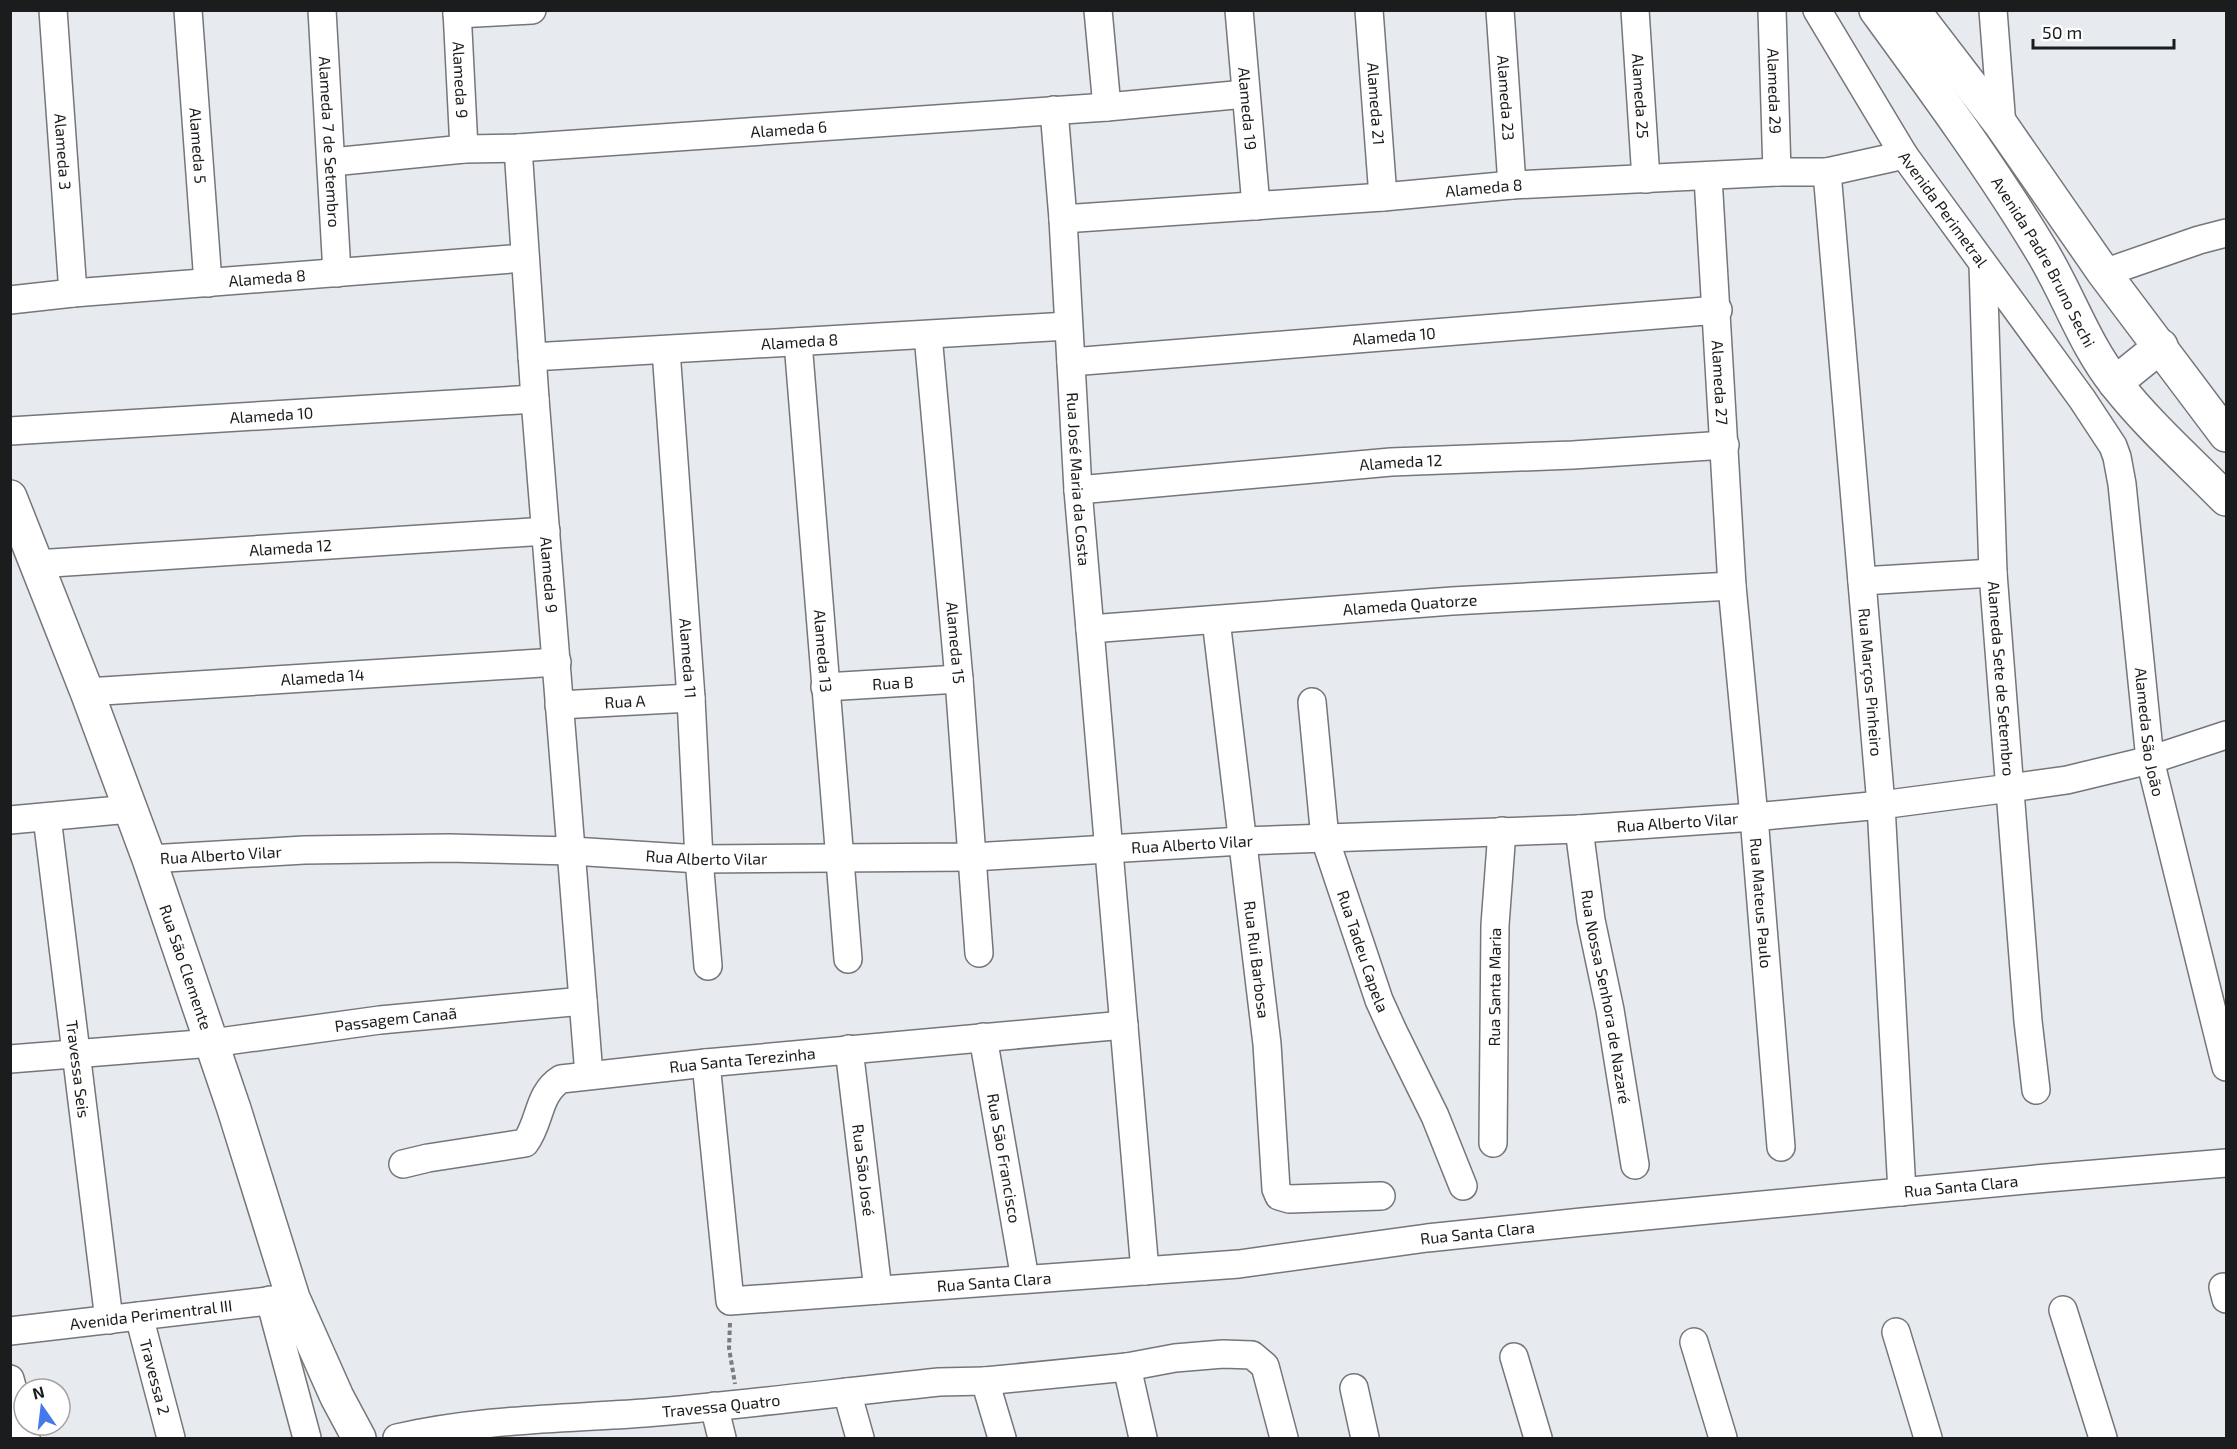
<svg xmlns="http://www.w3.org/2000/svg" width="2237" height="1449" font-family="'Exo 2',sans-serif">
<rect width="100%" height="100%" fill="#e7eaef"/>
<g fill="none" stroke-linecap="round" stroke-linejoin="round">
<defs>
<g id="minor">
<path id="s1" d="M53,10l20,283"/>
<path id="s2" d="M188,10l20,273"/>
<path id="s3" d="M322,10l15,263"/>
<path id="s4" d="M457,10l7,139"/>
<polyline points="1098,10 1107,107"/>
<path id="s5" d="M1239,10l17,196"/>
<path id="s6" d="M1369,10l14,187"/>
<path id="s7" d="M1500,10l12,175"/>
<path id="s8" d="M1635,10l11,169"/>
<path id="s9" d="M1772,10l5,162"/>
<path id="s10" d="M1817,10l87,145 178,244 31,47 4,11 5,27 28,276 76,307"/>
<polyline points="1993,10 2002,126"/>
<polyline points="457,14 532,10"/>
<path id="s11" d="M1054,110l9,109 15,271 67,781"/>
<path id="s12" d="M518,148l17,251 54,676"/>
<path id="s13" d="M332,162l132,-13 54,-1 589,-41 138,-13"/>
<path id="s14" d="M1827,172l54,633 21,387"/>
<path id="s15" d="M1708,177l24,409 22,231 27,330"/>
<path id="s16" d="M1063,219l320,-22 129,-12 265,-13h50l77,-17"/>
<path id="s17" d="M1983,265l10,308 35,448 8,69"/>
<polyline points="2104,273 2199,240 2226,233"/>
<path id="s18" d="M10,300l63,-7 452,-35"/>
<path id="s19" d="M928,335l31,344 20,274"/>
<path id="s20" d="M798,342l50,617"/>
<path id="s21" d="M666,350l25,348 8,161 9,107"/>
<path id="s22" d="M532,357l536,-31"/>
<path id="s23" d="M1071,362l647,-52"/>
<path id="s24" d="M10,431l525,-32"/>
<path id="s25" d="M1078,490l313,-28 182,-7 152,-10"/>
<path id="s26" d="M36,564l510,-33"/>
<polyline points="1862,581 1993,573"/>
<path id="s27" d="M1216,620l51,424 9,145 3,7 10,3 92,-3"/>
<path id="s28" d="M1090,629l362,-28 280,-15"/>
<path id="s29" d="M825,687l134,-8"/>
<path id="s30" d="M87,692l470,-30"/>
<path id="s31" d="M1312,702l13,137 54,161 14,31 42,85 28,70"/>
<path id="s32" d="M559,705l132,-7"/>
<path id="s33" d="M47,817l62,503"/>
<polyline points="10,820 130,809"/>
<path id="s34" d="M1579,829l12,91 19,90 25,155"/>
<path id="s35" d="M149,859l155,-9 144,-2 124,3 127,8 274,-2 269,-16 337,-12 175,-12 127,-12 129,-17 57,-8 83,-20 76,-25"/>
<path id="s36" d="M983,1037l42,242"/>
<path id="s37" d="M849,1049l29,241"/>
<path id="s38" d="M10,1059l202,-16 168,-23 203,-19"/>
<path id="s39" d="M706,1063l24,238 509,-37 188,-26 155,-16 465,-44 179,-15"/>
<path id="s40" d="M1493,1143l2,-218 7,-94"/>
<path id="s41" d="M403,1164l25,-6 97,-15c16,-21 12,-49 36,-64l145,-16 418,-38"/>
<polyline points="2223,1287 2226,1299"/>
<polyline points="270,1300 307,1438"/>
<polyline points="2063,1310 2103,1438"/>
<path id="s42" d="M139,1316l32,122"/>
<path id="s43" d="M10,1331l283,-33"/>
<polyline points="1896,1332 1928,1438"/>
<polyline points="1694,1342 1723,1438"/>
<polyline points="1514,1357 1538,1438"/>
<polyline points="1127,1367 1143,1438"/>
<polyline points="10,1379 26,1438"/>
<polyline points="985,1381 1127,1367 1175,1358 1223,1354 1252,1355 1265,1366 1284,1438"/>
<polyline points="1354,1388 1365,1438"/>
<polyline points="847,1392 860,1438"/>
<polyline points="714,1406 722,1438"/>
<path id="s44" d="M397,1438c82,-19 165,-19 248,-25 99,-8 196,-21 294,-31l46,-1 17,57"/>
</g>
<g id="major">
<path id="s45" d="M1876,10c57,78 115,157 165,240 27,44 43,94 75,134 33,42 73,77 110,115"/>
<polyline points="1913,10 2002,126 2104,273 2226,435"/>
<polyline points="2115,383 2161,346"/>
<path id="s46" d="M10,497l77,195 62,167 85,250 59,189 44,99 22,41"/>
</g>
</defs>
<use href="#minor" stroke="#74767b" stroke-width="30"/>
<use href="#major" stroke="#74767b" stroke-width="36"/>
<polyline stroke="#7a7c80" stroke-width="4" stroke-dasharray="4.5 3" stroke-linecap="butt" points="730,1323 729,1348 735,1384"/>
<use href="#minor" stroke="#fff" stroke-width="27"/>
<use href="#major" stroke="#fff" stroke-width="33"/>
</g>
<g text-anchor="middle" stroke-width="5" stroke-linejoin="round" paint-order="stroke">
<g font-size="16" fill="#1b1c1e" stroke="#fff">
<text dy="6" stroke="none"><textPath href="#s4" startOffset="70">Alameda 9</textPath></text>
<text dy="6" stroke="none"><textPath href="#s9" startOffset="81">Alameda 29</textPath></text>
<text dy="6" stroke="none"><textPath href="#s8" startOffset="86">Alameda 25</textPath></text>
<text dy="6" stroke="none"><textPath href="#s7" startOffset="88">Alameda 23</textPath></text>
<text dy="6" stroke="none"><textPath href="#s6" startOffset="94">Alameda 21</textPath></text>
<text dy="6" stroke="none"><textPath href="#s5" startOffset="99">Alameda 19</textPath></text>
<text dy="6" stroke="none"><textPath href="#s13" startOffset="458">Alameda 6</textPath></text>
<text dy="6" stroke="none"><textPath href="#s3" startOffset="132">Alameda 7 de Setembro</textPath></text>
<text dy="6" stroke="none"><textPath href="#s2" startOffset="136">Alameda 5</textPath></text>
<text dy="6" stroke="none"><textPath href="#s1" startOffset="142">Alameda 3</textPath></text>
<text dy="6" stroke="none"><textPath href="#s16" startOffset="422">Alameda 8</textPath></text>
<text dy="6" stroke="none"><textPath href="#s10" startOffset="236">Avenida Perimetral</textPath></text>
<text dy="6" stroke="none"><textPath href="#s45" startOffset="303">Avenida Padre Bruno Sechi</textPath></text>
<text dy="6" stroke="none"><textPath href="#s18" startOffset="258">Alameda 8</textPath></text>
<text dy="6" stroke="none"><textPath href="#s23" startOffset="324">Alameda 10</textPath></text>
<text dy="6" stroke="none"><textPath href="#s22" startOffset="268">Alameda 8</textPath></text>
<text dy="6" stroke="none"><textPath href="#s15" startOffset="206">Alameda 27</textPath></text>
<text dy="6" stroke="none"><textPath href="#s24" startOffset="262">Alameda 10</textPath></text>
<text dy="6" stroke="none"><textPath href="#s25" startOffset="324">Alameda 12</textPath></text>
<text dy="6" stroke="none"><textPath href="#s11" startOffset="370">Rua José Maria da Costa</textPath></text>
<text dy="6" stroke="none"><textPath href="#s26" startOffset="255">Alameda 12</textPath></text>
<text dy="6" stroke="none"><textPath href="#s12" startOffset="428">Alameda 9</textPath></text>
<text dy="6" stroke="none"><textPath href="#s28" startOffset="321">Alameda Quatorze</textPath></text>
<text dy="6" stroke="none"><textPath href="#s19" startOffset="309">Alameda 15</textPath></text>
<text dy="6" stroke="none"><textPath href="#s20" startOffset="310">Alameda 13</textPath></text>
<text dy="6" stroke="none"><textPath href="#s21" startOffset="309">Alameda 11</textPath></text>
<text dy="6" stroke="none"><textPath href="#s30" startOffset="236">Alameda 14</textPath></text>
<text dy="6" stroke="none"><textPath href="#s17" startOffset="414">Alameda Sete de Setembro</textPath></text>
<text dy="6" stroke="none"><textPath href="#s14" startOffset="512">Rua Marços Pinheiro</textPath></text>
<text dy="6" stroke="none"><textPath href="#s29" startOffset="68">Rua B</textPath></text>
<text dy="6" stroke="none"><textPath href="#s32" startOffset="66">Rua A</textPath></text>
<text dy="6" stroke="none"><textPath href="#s10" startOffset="816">Alameda São João</textPath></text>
<text dy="6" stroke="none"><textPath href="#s35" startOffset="1530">Rua Alberto Vilar</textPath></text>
<text dy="6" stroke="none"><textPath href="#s35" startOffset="1044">Rua Alberto Vilar</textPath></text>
<text dy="6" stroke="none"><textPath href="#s35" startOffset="72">Rua Alberto Vilar</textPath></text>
<text dy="6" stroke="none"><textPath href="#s35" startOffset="558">Rua Alberto Vilar</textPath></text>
<text dy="6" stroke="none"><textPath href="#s15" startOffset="728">Rua Mateus Paulo</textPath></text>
<text dy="6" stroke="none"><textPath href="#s31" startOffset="256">Rua Tadeu Capela</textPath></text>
<text dy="6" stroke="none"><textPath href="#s27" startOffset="342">Rua Rui Barbosa</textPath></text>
<text dy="6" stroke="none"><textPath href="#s46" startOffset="502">Rua São Clemente</textPath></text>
<text dy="6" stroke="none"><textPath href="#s40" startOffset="156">Rua Santa Maria</textPath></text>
<text dy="6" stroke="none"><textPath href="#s34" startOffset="170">Rua Nossa Senhora de Nazaré</textPath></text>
<text dy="6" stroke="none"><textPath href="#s38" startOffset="388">Passagem Canaã</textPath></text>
<text dy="6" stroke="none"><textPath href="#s41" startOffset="381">Rua Santa Terezinha</textPath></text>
<text dy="6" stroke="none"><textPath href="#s33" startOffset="254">Travessa Seis</textPath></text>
<text dy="6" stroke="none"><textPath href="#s36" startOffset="123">Rua São Francisco</textPath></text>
<text dy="6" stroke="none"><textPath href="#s37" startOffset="122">Rua São José</textPath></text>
<text dy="6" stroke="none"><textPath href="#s39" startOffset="1476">Rua Santa Clara</textPath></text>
<text dy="6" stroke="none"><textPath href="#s39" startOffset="990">Rua Santa Clara</textPath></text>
<text dy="6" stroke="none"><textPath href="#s39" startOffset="504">Rua Santa Clara</textPath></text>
<text dy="6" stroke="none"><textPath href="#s43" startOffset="142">Avenida Perimentral III</textPath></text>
<text dy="6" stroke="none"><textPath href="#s42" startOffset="63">Travessa 2</textPath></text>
<text dy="6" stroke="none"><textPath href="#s44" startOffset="326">Travessa Quatro</textPath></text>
</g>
</g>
<rect width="2237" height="1449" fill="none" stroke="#1b1c1e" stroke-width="24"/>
<g transform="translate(42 1407) rotate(346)"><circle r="28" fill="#ffffff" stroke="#a4a4a5" stroke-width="1.5"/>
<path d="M0-4.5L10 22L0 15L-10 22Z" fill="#4379ea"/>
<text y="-9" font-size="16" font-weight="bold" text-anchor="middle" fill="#1b1c1e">N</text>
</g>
<path d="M2033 39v9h141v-9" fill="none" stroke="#1b1c1e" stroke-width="3"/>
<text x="2042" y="39" font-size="18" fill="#1b1c1e" stroke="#ffffff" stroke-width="4.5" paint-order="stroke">50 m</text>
</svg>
